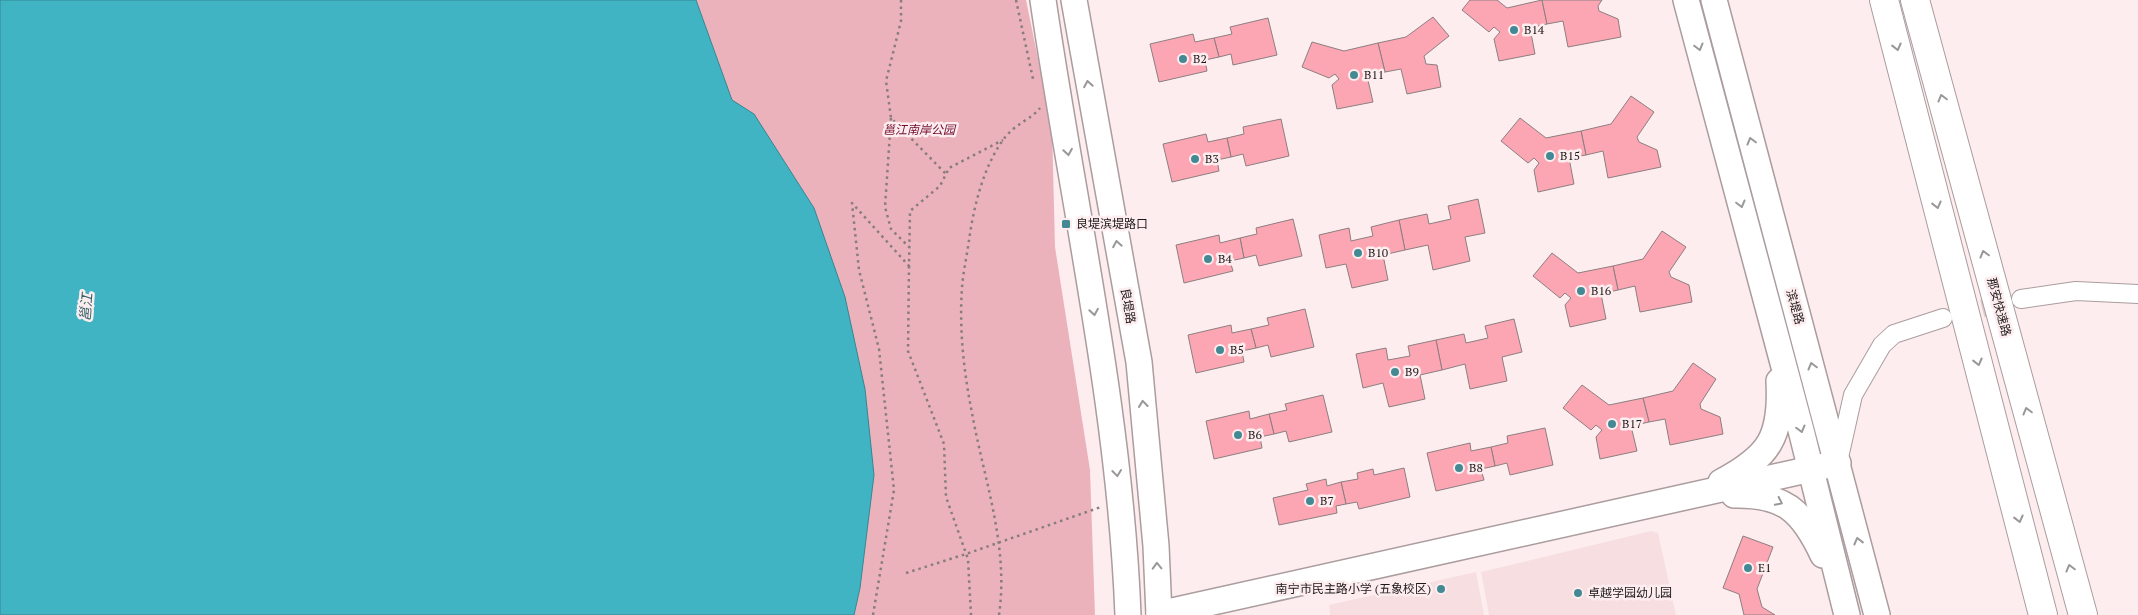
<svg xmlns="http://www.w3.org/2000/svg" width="2138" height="615" font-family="'PT Serif','Noto Sans SC',serif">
<rect width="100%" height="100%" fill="#fdedef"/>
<g fill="#f7dee1">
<polygon points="1651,531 1658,533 1676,615 1489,615 1481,572"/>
<polygon points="1476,572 1484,615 1330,615 1329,605"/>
</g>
<polygon fill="#ecb2bb" points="696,0 1026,0 1052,127 1055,247 1090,470 1095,615 854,615 860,588 874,475 754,114 732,101"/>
<polygon fill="#41b4c4" stroke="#368591" points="0,0 696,0 732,100 754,114 814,208 845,297 865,389 874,475 860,588 854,615 0,615"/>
<g fill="#fca6b4" stroke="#8c7e80">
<polygon points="1470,0 1497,0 1507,8 1542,0 1547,24 1530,28 1535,54 1499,61 1494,39 1500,32 1494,27 1489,32 1462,10"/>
<polygon points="1542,0 1602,0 1598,6 1599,11 1618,19 1621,37 1568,47 1563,21 1547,24"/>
<polygon points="1433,17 1449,36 1424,56 1426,64 1437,65 1441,87 1407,94 1401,69 1385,72 1378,43 1406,37"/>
<polygon points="1268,18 1277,55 1233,65 1231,54 1219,57 1214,38 1232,34 1230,27"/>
<polygon points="1193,34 1195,42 1214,38 1219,57 1205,60 1207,71 1159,82 1150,44"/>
<polygon points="1312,42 1344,51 1378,43 1385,72 1367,76 1373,102 1337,109 1332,85 1339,79 1335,74 1329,78 1302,67"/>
<polygon points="1631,96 1654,112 1637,137 1639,142 1657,150 1661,167 1608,178 1603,151 1586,155 1581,131 1611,124"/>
<polygon points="1520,118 1546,138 1581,131 1586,155 1569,158 1574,184 1538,192 1534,170 1539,163 1534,158 1528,163 1501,141"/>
<polygon points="1281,119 1289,156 1246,166 1243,154 1231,157 1227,138 1244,134 1243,127"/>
<polygon points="1206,134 1208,142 1227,138 1231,157 1217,160 1219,171 1172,182 1163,144"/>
<polygon points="1478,199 1485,233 1465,237 1470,261 1433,270 1428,245 1405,250 1399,220 1427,214 1429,224 1451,219 1448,206"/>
<polygon points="1293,219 1302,256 1259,266 1256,255 1244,258 1240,238 1257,234 1256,228"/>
<polygon points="1399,220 1405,250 1383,255 1388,280 1352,288 1346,264 1326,268 1319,235 1349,228 1351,241 1373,236 1371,227"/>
<polygon points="1662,231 1686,247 1669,272 1671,277 1689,285 1692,302 1640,312 1635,286 1618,290 1613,266 1643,259"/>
<polygon points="1219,235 1220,243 1240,238 1244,258 1230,261 1233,271 1184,283 1176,245"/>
<polygon points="1552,253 1578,273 1613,266 1618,290 1601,294 1606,319 1570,327 1565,305 1571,298 1565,293 1560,298 1533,276"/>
<polygon points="1305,309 1314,347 1271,357 1268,345 1256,348 1251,329 1269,325 1267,318"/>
<polygon points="1514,319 1522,352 1502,357 1507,381 1470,389 1465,364 1442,370 1436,340 1464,334 1466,343 1488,338 1485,326"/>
<polygon points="1231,325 1232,333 1251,329 1256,348 1242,351 1244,362 1196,373 1188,335"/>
<polygon points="1436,340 1442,370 1420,375 1425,399 1389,407 1383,383 1363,388 1356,354 1386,348 1388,360 1410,356 1408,346"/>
<polygon points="1693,363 1716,379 1700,404 1701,409 1720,417 1723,434 1670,445 1665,419 1649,422 1643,398 1673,391"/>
<polygon points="1582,385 1609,405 1643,398 1649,422 1631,426 1637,451 1600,459 1596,437 1602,430 1596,425 1591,430 1563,408"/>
<polygon points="1323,395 1332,432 1289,442 1286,431 1274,434 1269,414 1287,410 1285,404"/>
<polygon points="1249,411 1250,419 1269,414 1274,434 1260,437 1262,448 1214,459 1206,421"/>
<polygon points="1545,428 1553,465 1510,475 1507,463 1495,466 1491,447 1508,443 1507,436"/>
<polygon points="1470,443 1471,451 1491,447 1495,466 1481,469 1484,480 1436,491 1427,453"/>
<polygon points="1404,468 1410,497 1359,509 1357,502 1346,504 1341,482 1358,479 1357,473 1373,469 1374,475"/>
<polygon points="1326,479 1327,486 1341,482 1346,504 1336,506 1337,513 1279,525 1273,498 1308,490 1306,484"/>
<polygon points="1743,536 1773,547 1757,589 1762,607 1775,615 1744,615 1739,594 1723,588"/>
</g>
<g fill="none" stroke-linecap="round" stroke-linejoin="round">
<polyline stroke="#dbcdcf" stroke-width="18" stroke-dasharray="18 9" stroke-linecap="butt" points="1956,315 2008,302"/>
<defs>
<g id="street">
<polyline points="2021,299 2076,291 2138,294"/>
<polyline points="1838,462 1853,395 1882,345 1894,334 1943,318"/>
</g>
<g id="secondary">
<path d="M1043,0c30,205 77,408 85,615"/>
<polyline points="1074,0 1139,362 1156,546 1159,615"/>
<polyline points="1686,0 1802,434 1847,615"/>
<polyline points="1714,0 1877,615"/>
<path d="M1721,482c49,-26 61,-45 58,-101"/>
<path d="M1734,495c50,-1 68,15 89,60"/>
<polyline points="1159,614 1838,463"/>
</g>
<g id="highway">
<polyline points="1884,0 2043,615"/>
<polyline points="1915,0 2083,615"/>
</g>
</defs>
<use href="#street" stroke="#ab9c9e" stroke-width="20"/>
<use href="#secondary" stroke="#ab9c9e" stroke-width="28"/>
<use href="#highway" stroke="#ab9c9e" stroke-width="30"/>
<g stroke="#877d7e" stroke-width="2.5" stroke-dasharray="2.5 4" stroke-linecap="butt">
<polyline points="901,0 901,21 886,81 891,118 946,174"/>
<polyline points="1016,0 1033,79"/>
<polyline points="891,118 885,207 891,229 909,247"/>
<polyline points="909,266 908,351 944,444 946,497 968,559 971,615"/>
<polyline points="906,573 966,554 1101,507"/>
<polyline points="873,615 894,490 879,349 859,270 852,203 909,266 910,211 940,186 949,168 1003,140"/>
<path d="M999,615c10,-69 -15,-135 -27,-202 -8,-40 -13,-83 -10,-125 1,-16 5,-32 7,-48 5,-34 14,-72 34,-100 11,-16 29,-21 37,-32"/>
</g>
<use href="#street" stroke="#fff" stroke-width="18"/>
<use href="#secondary" stroke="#fff" stroke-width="25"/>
<use href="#highway" stroke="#fff" stroke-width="28"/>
</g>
<defs><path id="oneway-chevron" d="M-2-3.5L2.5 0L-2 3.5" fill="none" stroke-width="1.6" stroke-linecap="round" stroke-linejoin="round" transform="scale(1.25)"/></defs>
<g stroke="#999798">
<use href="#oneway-chevron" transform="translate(1699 47) rotate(75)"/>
<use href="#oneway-chevron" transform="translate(1897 47) rotate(76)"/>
<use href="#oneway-chevron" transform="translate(1088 84) rotate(-100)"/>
<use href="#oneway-chevron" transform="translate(1942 98) rotate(-105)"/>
<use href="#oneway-chevron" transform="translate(1751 141) rotate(-105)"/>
<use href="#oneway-chevron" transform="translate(1068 152) rotate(81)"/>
<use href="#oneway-chevron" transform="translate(1741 204) rotate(75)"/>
<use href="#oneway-chevron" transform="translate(1937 205) rotate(76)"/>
<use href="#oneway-chevron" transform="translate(1117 244) rotate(-100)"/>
<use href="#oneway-chevron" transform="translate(1984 254) rotate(-105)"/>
<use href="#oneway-chevron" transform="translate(1094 312) rotate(81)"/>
<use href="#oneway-chevron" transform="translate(1978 362) rotate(76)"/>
<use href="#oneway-chevron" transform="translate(1812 366) rotate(-105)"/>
<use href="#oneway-chevron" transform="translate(1143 404) rotate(-96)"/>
<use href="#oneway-chevron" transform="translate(2027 411) rotate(-105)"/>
<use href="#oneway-chevron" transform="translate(1801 429) rotate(75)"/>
<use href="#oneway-chevron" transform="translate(1117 473) rotate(83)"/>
<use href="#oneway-chevron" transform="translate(1779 502) rotate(26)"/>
<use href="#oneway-chevron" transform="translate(2019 519) rotate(76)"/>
<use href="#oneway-chevron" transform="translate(1858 541) rotate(-104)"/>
<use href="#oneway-chevron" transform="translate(1157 566) rotate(-92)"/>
<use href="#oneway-chevron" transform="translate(2070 568) rotate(-105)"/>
</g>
<g fill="#438994" stroke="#fdedef" stroke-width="2">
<circle cx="1514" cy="30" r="5"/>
<circle cx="1183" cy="59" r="5"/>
<circle cx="1354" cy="75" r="5"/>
<circle cx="1550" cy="156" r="5"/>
<circle cx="1195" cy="159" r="5"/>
<rect x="1061" y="219" width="10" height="10" rx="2.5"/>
<circle cx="1358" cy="253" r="5"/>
<circle cx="1208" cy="259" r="5"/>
<circle cx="1581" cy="291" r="5"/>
<circle cx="1220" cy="350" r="5"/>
<circle cx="1395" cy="372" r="5"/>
<circle cx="1612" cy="424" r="5"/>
<circle cx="1238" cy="435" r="5"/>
<circle cx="1459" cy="468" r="5"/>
<circle cx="1310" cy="501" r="5"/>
<circle cx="1748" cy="568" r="5"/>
<circle cx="1441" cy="589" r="5"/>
<circle cx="1578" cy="593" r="5"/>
</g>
<g text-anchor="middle" stroke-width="5" stroke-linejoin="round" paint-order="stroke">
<g font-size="12" fill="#1d1819" stroke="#fdedef" text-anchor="start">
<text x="1524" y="34">B14</text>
<text x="1193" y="63">B2</text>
<text x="1364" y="79">B11</text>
<text x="1560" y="160">B15</text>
<text x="1205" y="163">B3</text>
<text x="1076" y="228">良堤滨堤路口</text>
<text x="1368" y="257">B10</text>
<text x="1218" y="263">B4</text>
<text x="1591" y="295">B16</text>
<text x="1230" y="354">B5</text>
<text x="1405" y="376">B9</text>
<text x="1622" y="428">B17</text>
<text x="1248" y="439">B6</text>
<text x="1469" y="472">B8</text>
<text x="1320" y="505">B7</text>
<text x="1758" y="572">E1</text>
<text x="1431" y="593" text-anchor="end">南宁市民主路小学 (五象校区)</text>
<text x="1588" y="597">卓越学园幼儿园</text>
</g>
<g font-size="12" font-style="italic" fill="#710b2e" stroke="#fdedef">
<text x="919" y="134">邕江南岸公园</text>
</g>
<g font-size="12" fill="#1d1819" stroke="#fdedef">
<text transform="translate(1128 306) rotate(80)" y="4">良堤路</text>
<text transform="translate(1795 307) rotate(74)" y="4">滨堤路</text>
<text transform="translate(1999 307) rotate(75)" y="4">那安快速路</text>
</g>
<g font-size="14" font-style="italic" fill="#306067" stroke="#fdedef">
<text transform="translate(86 307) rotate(-85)" y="5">邕江</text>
</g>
</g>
</svg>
